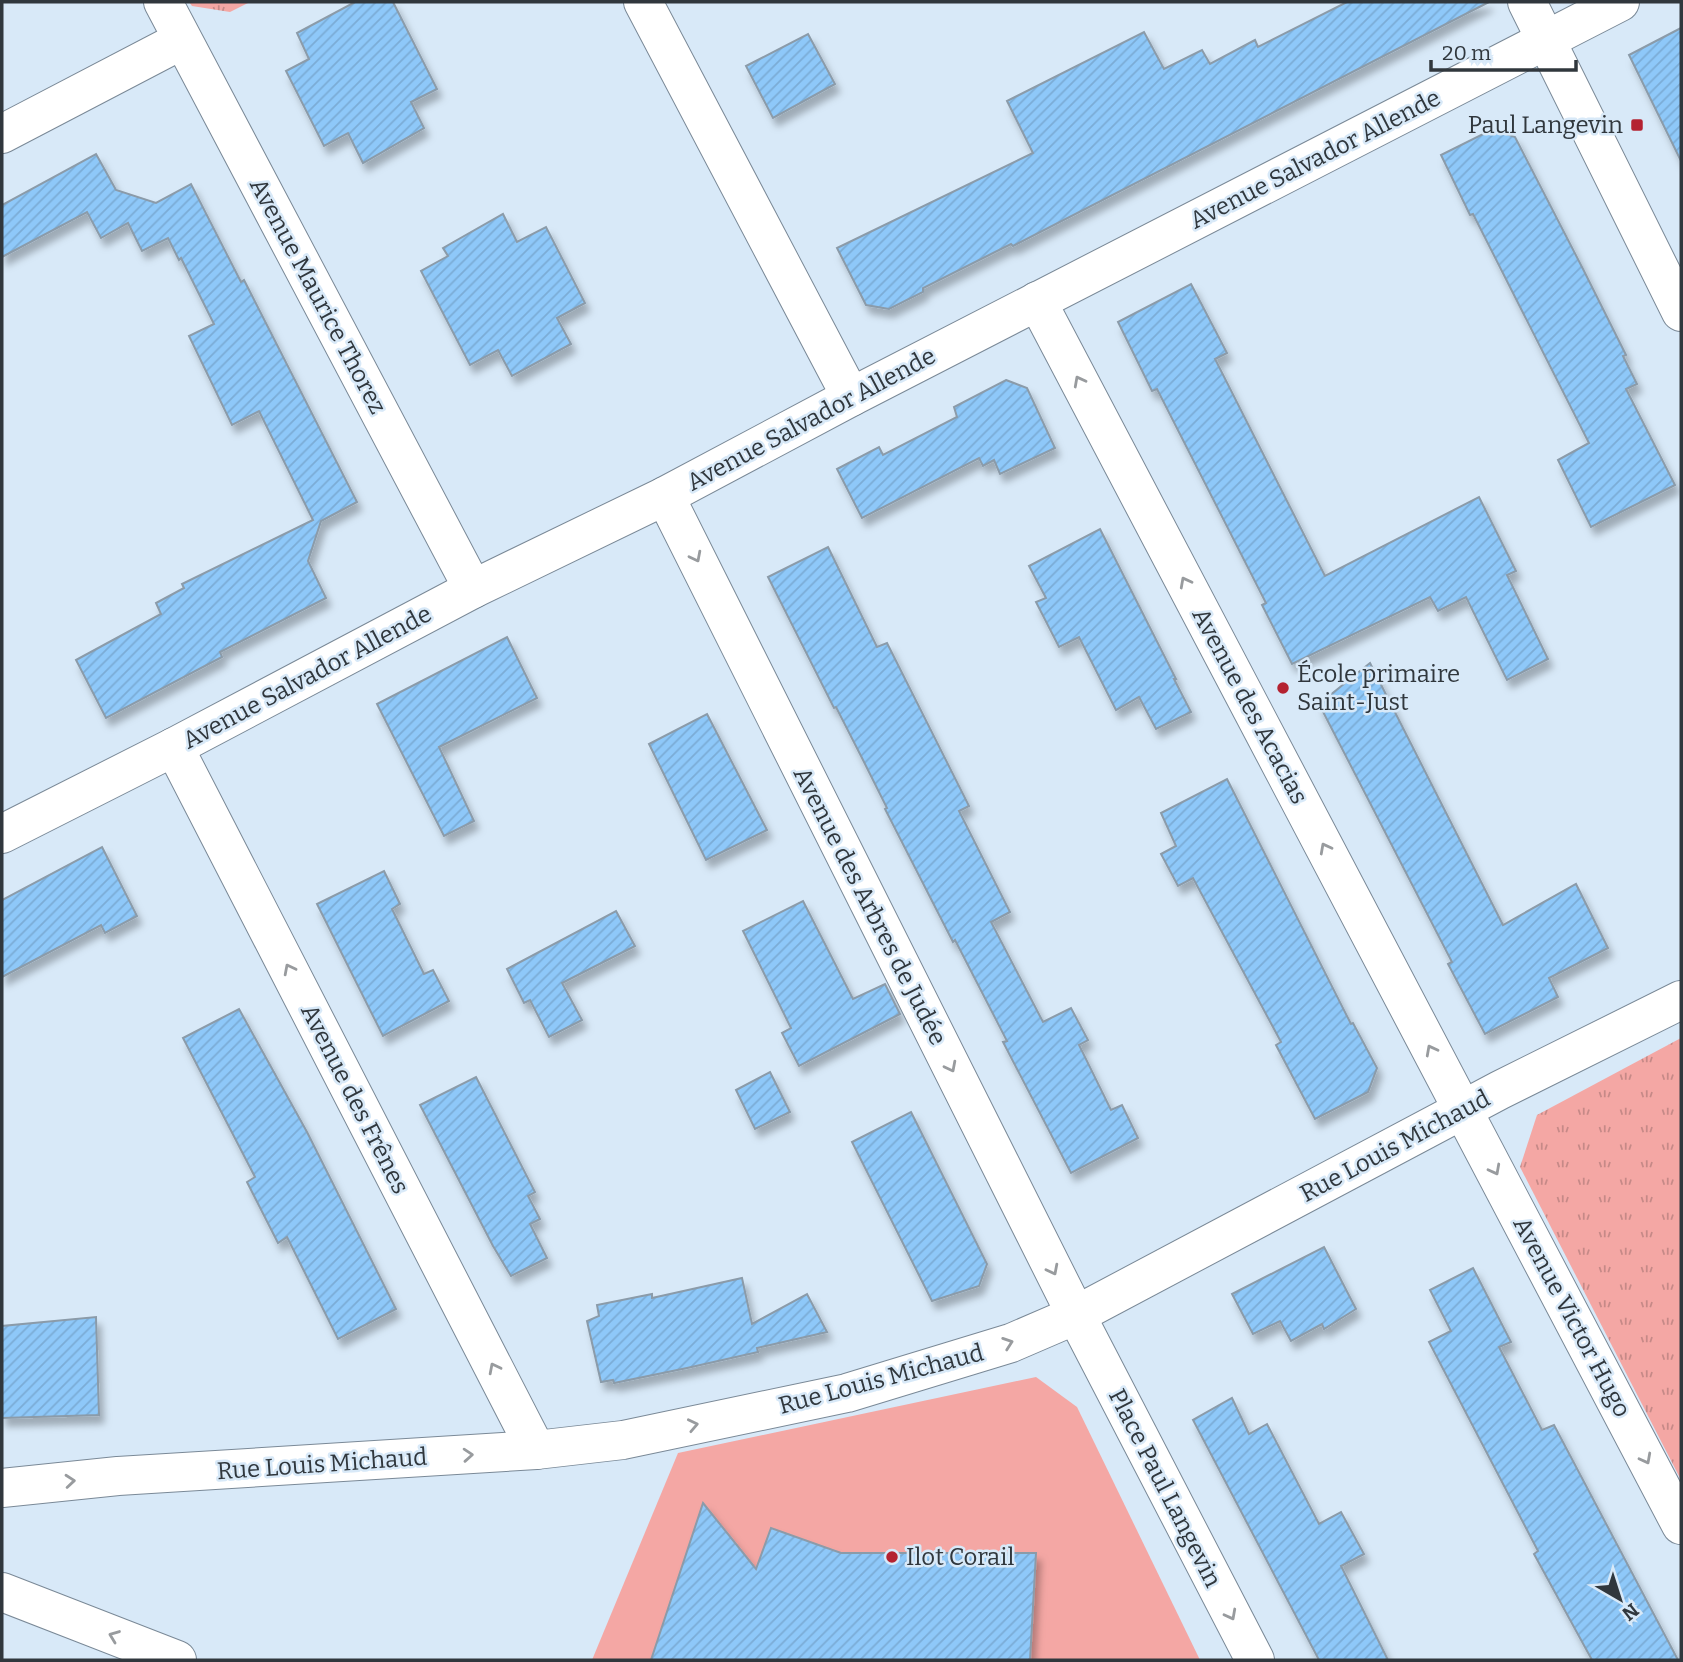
<svg xmlns="http://www.w3.org/2000/svg" width="1683" height="1662" font-family="Bitter,serif">
<defs>
<pattern id="grass-tufts" width="24" height="20" patternUnits="userSpaceOnUse" patternTransform="scale(1.75)"><rect width="24" height="20" fill="#f4a7a4"/><path d="M3 7l-1-3M5 7V3M7 7l1-3M15 17l-1-3M17 17v-4M19 17l1-3" fill="none" stroke="#c68987"/></pattern>
<pattern id="building-hatch" width="6" height="6" patternUnits="userSpaceOnUse" patternTransform="scale(1.75)"><rect width="6" height="6" fill="#8ec8f9"/><path d="M-1 1l2-2M0 6l6-6M5 7l2-2" fill="none" stroke="#7bacd6"/></pattern>
<filter id="shadow"><feDropShadow dx="4.5" dy="8" stdDeviation="3.5" flood-color="#0004"/></filter>
</defs>
<rect width="100%" height="100%" fill="#d8e9f8"/>
<g fill="url(#grass-tufts)">
<polygon points="189,2 250,2 230,12 192,6"/>
<polygon points="1681,1038 1681,1480 1520,1167 1537,1115"/>
</g>
<polygon fill="#f4a7a4" points="1036,1377 1077,1407 1200,1660 592,1660 678,1453"/>
<g fill="url(#building-hatch)" stroke="#8b9ba9" stroke-width="2" filter="url(#shadow)">
<polygon points="355,2 393,2 437,89 411,102 424,128 363,163 348,133 324,146 286,71 309,59 297,33"/>
<polygon points="1347,2 1489,2 1013,246 1011,244 923,288 923,292 889,309 866,305 837,248 1033,153 1007,101 1144,32 1164,69 1202,50 1210,64 1255,40 1258,47"/>
<polygon points="1681,28 1681,161 1629,55"/>
<polygon points="808,34 835,84 773,118 746,66"/>
<polygon points="1493,129 1515,137 1583,269 1626,355 1623,356 1637,384 1626,389 1675,485 1591,527 1558,460 1589,443 1473,214 1470,215 1441,155"/>
<polygon points="96,154 116,190 156,203 191,184 241,282 244,280 357,502 321,521 308,561 326,598 220,652 222,657 106,718 76,660 161,614 156,603 184,588 182,584 313,520 259,411 232,425 189,336 214,324 181,258 179,260 168,238 142,251 128,223 101,238 87,212 2,257 2,205"/>
<polygon points="503,214 517,242 546,227 585,303 557,318 571,344 512,376 498,350 470,365 421,271 448,256 443,248"/>
<polygon points="1191,284 1227,353 1215,359 1325,576 1479,497 1516,571 1507,575 1548,659 1507,680 1466,597 1438,611 1430,597 1292,664 1262,605 1266,603 1157,389 1152,391 1118,322"/>
<polygon points="1006,380 1027,388 1055,448 1000,474 994,460 983,466 979,458 862,518 837,469 879,447 883,455 957,417 954,407"/>
<polygon points="1100,529 1176,679 1174,679 1191,712 1156,729 1139,697 1116,710 1079,637 1059,647 1036,602 1046,598 1029,566"/>
<polygon points="828,547 877,647 887,643 969,806 959,811 1010,912 991,922 1043,1022 1071,1008 1088,1040 1079,1045 1111,1110 1122,1105 1138,1138 1071,1173 1003,1042 1007,1041 955,940 953,942 885,809 887,808 862,758 836,707 834,708 768,577"/>
<polygon points="507,637 537,698 439,747 474,821 444,836 377,704"/>
<polygon points="1370,663 1503,925 1576,884 1608,948 1549,978 1558,997 1485,1034 1448,964 1452,962 1319,704"/>
<polygon points="707,714 767,830 706,860 649,744"/>
<polygon points="1227,779 1351,1024 1353,1023 1377,1068 1368,1092 1315,1119 1276,1045 1281,1042 1193,878 1178,886 1161,854 1176,846 1161,813"/>
<polygon points="102,847 137,916 105,933 101,925 2,977 2,900"/>
<polygon points="384,871 400,904 392,909 424,974 433,970 449,1001 383,1036 317,904"/>
<polygon points="803,901 853,999 885,984 900,1014 799,1066 782,1033 791,1028 743,931"/>
<polygon points="616,911 635,946 562,983 582,1020 549,1037 530,1000 524,1003 507,969"/>
<polygon points="239,1009 307,1132 396,1309 338,1339 287,1237 278,1243 247,1182 255,1177 183,1038"/>
<polygon points="770,1072 790,1112 755,1129 736,1090"/>
<polygon points="476,1077 535,1192 528,1196 540,1219 530,1224 547,1258 511,1276 493,1246 420,1105"/>
<polygon points="911,1112 987,1264 979,1286 932,1301 852,1142"/>
<polygon points="1324,1247 1356,1309 1324,1329 1322,1324 1291,1341 1280,1321 1253,1334 1232,1294"/>
<polygon points="1473,1268 1511,1342 1499,1347 1542,1430 1554,1425 1678,1660 1592,1660 1534,1554 1538,1551 1429,1342 1451,1331 1430,1290"/>
<polygon points="742,1278 752,1324 807,1294 827,1332 757,1348 758,1352 687,1368 614,1383 613,1380 601,1382 587,1321 599,1316 597,1305 652,1294 652,1298"/>
<polygon points="96,1317 99,1415 2,1418 2,1326"/>
<polygon points="1232,1398 1249,1434 1267,1424 1319,1524 1341,1512 1364,1554 1341,1566 1388,1660 1319,1660 1193,1420"/>
<polygon points="703,1503 756,1569 771,1528 841,1553 1036,1553 1030,1660 651,1660"/>
</g>
<g fill="none" stroke-linecap="round" stroke-linejoin="round">
<defs>
<g id="minor">
<polyline points="163,2 473,589"/>
<polyline points="643,2 851,397"/>
<polyline points="1527,2 1681,312"/>
<polyline points="2,134 182,40"/>
<polyline points="1037,301 1681,1525"/>
<polyline points="665,496 1076,1315 1255,1660"/>
<polyline points="174,747 536,1450"/>
<polyline points="2,834 174,747 473,589 665,496 851,397 1620,2"/>
<polyline points="2,1488 118,1476 536,1450 623,1440 847,1393 1011,1343 1076,1315 1500,1090 1681,1000"/>
<polyline points="2,1592 177,1660"/>
</g>
</defs>
<use href="#minor" stroke="#7a8997" stroke-width="40"/>
<use href="#minor" stroke="#fff" stroke-width="38"/>
</g>
<defs><path id="oneway-chevron" d="M-2-3.5L2.5 0L-2 3.5" fill="none" stroke-width="1.6" stroke-linecap="round" stroke-linejoin="round" transform="scale(1.75)"/></defs>
<g stroke="#989b9e">
<use href="#oneway-chevron" transform="translate(1079 381) rotate(-118)"/>
<use href="#oneway-chevron" transform="translate(696 557) rotate(63)"/>
<use href="#oneway-chevron" transform="translate(1185 582) rotate(-118)"/>
<use href="#oneway-chevron" transform="translate(1325 848) rotate(-118)"/>
<use href="#oneway-chevron" transform="translate(289 969) rotate(-117)"/>
<use href="#oneway-chevron" transform="translate(1431 1050) rotate(-118)"/>
<use href="#oneway-chevron" transform="translate(951 1067) rotate(63)"/>
<use href="#oneway-chevron" transform="translate(1495 1170) rotate(62)"/>
<use href="#oneway-chevron" transform="translate(1053 1270) rotate(63)"/>
<use href="#oneway-chevron" transform="translate(1008 1343) rotate(-19)"/>
<use href="#oneway-chevron" transform="translate(494 1368) rotate(-117)"/>
<use href="#oneway-chevron" transform="translate(693 1425) rotate(-12)"/>
<use href="#oneway-chevron" transform="translate(468 1455) rotate(-4)"/>
<use href="#oneway-chevron" transform="translate(1646 1459) rotate(62)"/>
<use href="#oneway-chevron" transform="translate(70 1481) rotate(-5)"/>
<use href="#oneway-chevron" transform="translate(1231 1615) rotate(62)"/>
<use href="#oneway-chevron" transform="translate(114 1636) rotate(-159)"/>
</g>
<g fill="#b42231" stroke="#d8e9f8" stroke-width="2.5">
<rect x="1630" y="118" width="14" height="14" rx="3.5"/>
<circle cx="1283" cy="688" r="7"/>
<circle cx="892" cy="1557" r="7"/>
</g>
<g text-anchor="middle" stroke-width="5" stroke-linejoin="round" paint-order="stroke">
<g font-size="24" fill="#30373d" stroke="#d8e9f8" text-anchor="start">
<text x="1623" y="133" text-anchor="end">Paul Langevin</text>
<text x="1297" y="682">École primaire<tspan x="1297" dy="28">Saint-Just</tspan></text>
<text x="906" y="1565">Ilot Corail</text>
</g>
<g font-size="24" fill="#30373d" stroke="#d8e9f8">
<text transform="translate(1315 159) rotate(-27)" y="8">Avenue Salvador Allende</text>
<text transform="translate(318 296) rotate(62)" y="8">Avenue Maurice Thorez</text>
<text transform="translate(811 419) rotate(-28)" y="8">Avenue Salvador Allende</text>
<text transform="translate(307 677) rotate(-28)" y="8">Avenue Salvador Allende</text>
<text transform="translate(1250 706) rotate(62)" y="8">Avenue des Acacias</text>
<text transform="translate(870 906) rotate(63)" y="8">Avenue des Arbres de Judée</text>
<text transform="translate(355 1099) rotate(63)" y="8">Avenue des Frênes</text>
<text transform="translate(1395 1146) rotate(-28)" y="8">Rue Louis Michaud</text>
<text transform="translate(1572 1317) rotate(62)" y="8">Avenue Victor Hugo</text>
<text transform="translate(881 1379) rotate(-15)" y="8">Rue Louis Michaud</text>
<text transform="translate(322 1464) rotate(-4)" y="8">Rue Louis Michaud</text>
<text transform="translate(1165 1488) rotate(63)" y="8">Place Paul Langevin</text>
</g>
</g>
<rect width="1683" height="1662" fill="none" stroke="#30373d" stroke-width="7"/>
<g transform="translate(1620 1599) rotate(141)" stroke="#d8e9f8" stroke-width="5" paint-order="stroke">
<path d="M0-5L12 26L0 18L-12 26Z" fill="#30373d"/>
<text y="-10" font-size="19" font-weight="bold" text-anchor="middle" fill="#30373d">N</text>
</g>
<path d="M1431 60v10h145v-10" fill="none" stroke="#30373d" stroke-width="3.5"/>
<text x="1442" y="60" font-size="21" fill="#30373d" stroke="#d8e9f8" stroke-width="5" paint-order="stroke">20 m</text>
</svg>
